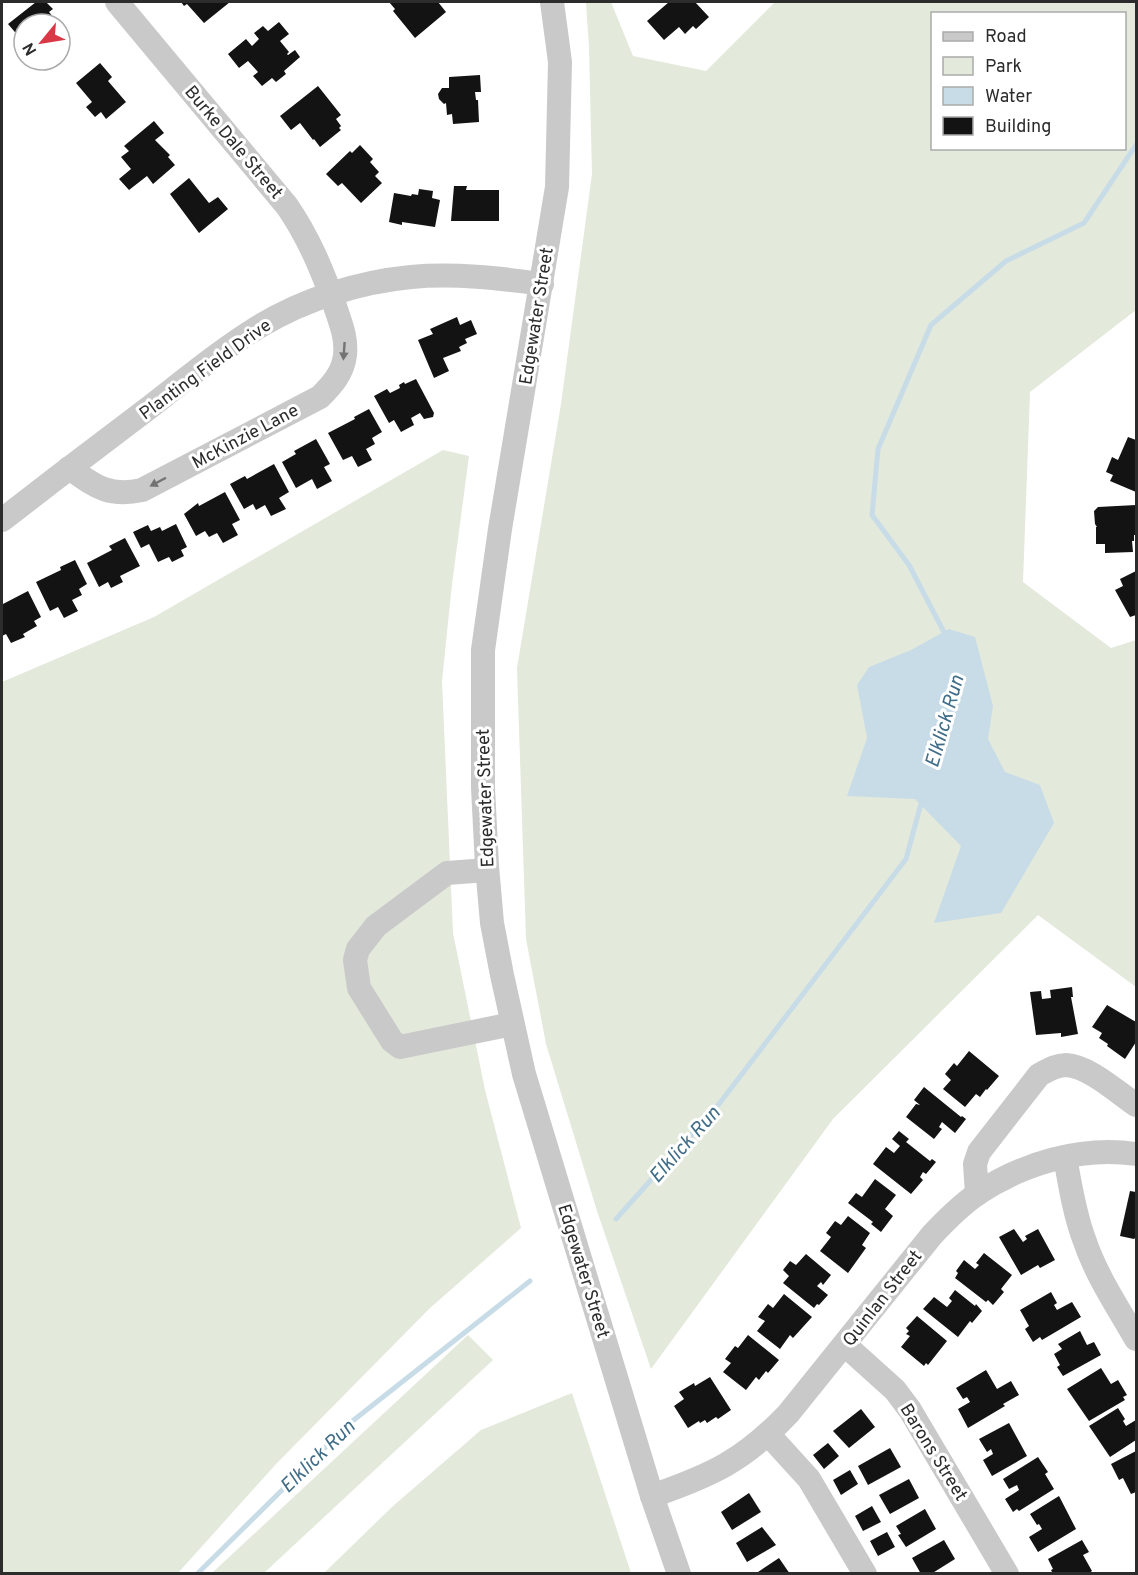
<svg xmlns="http://www.w3.org/2000/svg" width="1138" height="1575" font-family="Overpass,sans-serif">
<rect width="100%" height="100%" fill="#fff"/>
<g fill="#e3e9db" fill-rule="evenodd">
<path d="M586,2h25l22,54 73,15 69,-69h361v308l-106,82 -7,190 88,66 25,-8v347l-98,-72 -205,204 -182,250 -54,-158 -51,-167 -20,-105 -9,-271 44,-264 31,-230 -3,-127zM932,14h192v134h-192z"/>
<polygon points="443,450 469,456 452,584 442,681 453,933 485,1090 521,1228 429,1309 277,1463 178,1573 2,1573 2,682 154,617"/>
<polygon points="468,1335 493,1360 264,1573 212,1573"/>
<polygon points="572,1393 631,1573 324,1573 393,1506 481,1430"/>
</g>
<polygon fill="#c8dce8" points="949,629 975,637 993,706 988,739 1005,772 1040,785 1054,823 1001,913 934,923 961,846 915,799 847,796 867,738 857,685 869,667 911,650"/>
<g fill="none" stroke-linecap="round" stroke-linejoin="round">
<g stroke="#c8dce8" stroke-width="5">
<polyline points="947,638 909,565 872,515 878,449 931,325 1006,261 1084,223 1136,145"/>
<polyline points="616,1219 719,1104 906,859 922,800"/>
<polyline points="197,1574 350,1423 530,1281"/>
</g>
</g>
<g fill="#131313">
<polygon points="36,2 46,2 53,9 49,12 59,24 24,24 24,35 20,38 8,24"/>
<polygon points="181,2 230,2 204,23 187,4 184,6"/>
<polygon points="389,2 438,2 446,12 415,38 393,11 395,9"/>
<polygon points="669,2 695,2 709,17 696,29 693,26 685,34 679,27 664,40 647,21"/>
<polygon points="279,22 289,34 280,41 289,52 287,54 288,55 295,50 300,57 284,71 286,74 276,82 272,78 262,86 253,76 258,72 248,61 239,68 228,54 246,39 252,46 259,39 254,33 263,26 268,31"/>
<polygon points="60,25 69,36 60,43"/>
<polygon points="100,63 112,77 108,81 126,102 106,119 101,112 95,117 86,107 92,102 76,83"/>
<polygon points="480,75 481,92 475,92 476,100 478,100 479,122 453,124 452,114 447,115 446,103 444,104 439,99 438,94 442,88 449,88 449,77"/>
<polygon points="318,86 341,115 336,119 341,126 339,128 341,130 320,147 314,139 313,140 300,123 291,130 280,116"/>
<polygon points="154,121 164,133 155,140 170,155 168,157 175,165 153,184 147,176 129,190 119,179 131,169 121,157 129,151 124,146"/>
<polygon points="360,145 373,159 370,162 379,172 375,176 382,183 361,203 342,183 338,186 326,174 350,151 352,153"/>
<polygon points="189,178 209,203 218,197 228,209 199,233 170,194"/>
<polygon points="454,186 467,186 466,190 499,190 499,221 451,221"/>
<polygon points="419,189 433,191 432,198 440,200 435,227 402,222 402,225 389,222 394,193 411,196 412,194 418,195"/>
<polygon points="457,317 460,325 471,320 477,334 465,339 467,343 459,347 461,351 443,358 449,371 434,378 418,340 433,334 430,329"/>
<polygon points="416,379 434,413 433,417 424,419 420,413 411,418 414,425 401,432 394,420 389,423 374,396 387,389 390,393 400,388 399,385 404,382 405,384"/>
<polygon points="369,409 382,432 372,438 375,444 366,449 372,460 358,467 352,456 343,460 328,433 355,419 354,417"/>
<polygon points="1128,437 1136,440 1136,492 1110,481 1113,475 1106,472 1112,457 1118,460"/>
<polygon points="316,439 330,464 324,467 332,481 317,489 312,479 296,488 282,462 296,454 294,451"/>
<polygon points="274,464 289,492 279,498 286,509 271,516 265,505 256,510 253,504 244,509 230,484 245,476 247,479"/>
<polygon points="225,492 240,520 232,524 238,535 223,543 217,533 209,537 205,531 196,536 184,514 198,503 199,506"/>
<polygon points="1136,505 1136,535 1134,535 1134,541 1132,541 1133,552 1105,553 1105,544 1096,544 1096,527 1097,527 1095,524 1094,511 1098,507"/>
<polygon points="176,524 187,547 181,550 184,556 172,562 169,557 158,562 149,544 141,548 133,532 148,525 151,531 160,527 162,531"/>
<polygon points="125,538 140,566 120,576 123,582 111,588 108,582 99,587 87,563 112,550 109,546"/>
<polygon points="75,560 87,584 79,589 82,595 72,600 78,611 64,618 58,607 50,611 36,582 61,570 60,567"/>
<polygon points="1136,571 1136,615 1130,617 1115,590 1123,586 1120,579"/>
<polygon points="28,591 41,617 34,621 37,626 23,634 25,637 11,643 6,634 2,636 2,601 3,604"/>
<polygon points="1072,987 1073,997 1071,997 1078,1034 1061,1037 1061,1033 1036,1035 1030,992 1041,991 1042,999 1051,998 1050,990"/>
<polygon points="1107,1005 1136,1022 1136,1042 1125,1059 1107,1046 1108,1044 1099,1038 1102,1033 1092,1027"/>
<polygon points="969,1051 999,1076 987,1090 986,1089 980,1097 976,1094 965,1107 943,1089 951,1080 945,1074 954,1063 957,1066"/>
<polygon points="924,1087 961,1117 962,1116 966,1119 955,1133 942,1122 939,1127 942,1129 934,1139 906,1117 916,1104 920,1105 914,1100"/>
<polygon points="899,1131 909,1139 906,1142 930,1161 932,1159 936,1162 926,1174 923,1172 920,1177 923,1180 911,1194 873,1164 886,1147 894,1153 900,1146 892,1139"/>
<polygon points="875,1179 896,1195 885,1209 893,1216 881,1232 871,1224 873,1222 848,1203 856,1193 862,1197"/>
<polygon points="1130,1191 1136,1192 1136,1237 1134,1239 1120,1236"/>
<polygon points="848,1216 870,1233 862,1245 866,1248 848,1273 820,1251 831,1237 826,1233 835,1221 841,1225"/>
<polygon points="1014,1229 1023,1242 1027,1239 1025,1236 1038,1229 1055,1260 1040,1268 1038,1265 1021,1275 999,1237"/>
<polygon points="984,1253 1012,1275 1001,1289 1004,1292 993,1305 988,1300 986,1302 955,1278 958,1273 956,1271 964,1260 975,1269 979,1265 976,1263"/>
<polygon points="806,1254 831,1275 823,1285 821,1282 817,1286 828,1295 819,1305 817,1304 814,1308 783,1283 789,1276 783,1270 790,1261 796,1265"/>
<polygon points="955,1290 975,1306 976,1304 982,1311 972,1323 970,1321 958,1337 923,1309 934,1297 947,1307 952,1301 949,1298"/>
<polygon points="1051,1292 1057,1303 1054,1305 1057,1310 1072,1302 1081,1317 1042,1340 1040,1337 1033,1342 1025,1329 1029,1326 1020,1310"/>
<polygon points="784,1294 812,1317 793,1338 790,1335 780,1349 757,1331 765,1321 758,1317 768,1304 773,1308"/>
<polygon points="917,1316 947,1341 928,1365 926,1363 924,1366 901,1347 910,1336 906,1334 909,1331 906,1328"/>
<polygon points="1080,1331 1087,1345 1094,1342 1101,1355 1063,1376 1057,1367 1060,1365 1054,1354 1062,1349 1058,1344"/>
<polygon points="748,1335 779,1360 768,1373 766,1371 759,1380 756,1377 746,1390 723,1372 731,1363 725,1359 735,1346 738,1348"/>
<polygon points="1101,1368 1111,1384 1118,1380 1127,1395 1123,1397 1125,1400 1089,1421 1067,1389"/>
<polygon points="986,1370 997,1389 1011,1381 1019,1395 1003,1404 1005,1406 968,1428 958,1409 970,1402 967,1397 963,1399 956,1388"/>
<polygon points="710,1377 731,1410 718,1419 716,1417 707,1423 705,1420 700,1423 699,1421 688,1428 674,1406 684,1399 679,1392 694,1383 695,1386"/>
<polygon points="1118,1408 1125,1419 1123,1421 1126,1426 1136,1420 1136,1440 1110,1457 1089,1426"/>
<polygon points="861,1409 875,1427 849,1448 833,1431"/>
<polygon points="1009,1423 1027,1456 992,1476 983,1460 993,1454 991,1449 987,1452 979,1439"/>
<polygon points="828,1443 839,1456 824,1469 813,1455"/>
<polygon points="890,1448 901,1467 868,1485 858,1466"/>
<polygon points="1136,1451 1136,1492 1131,1494 1123,1478 1119,1480 1111,1464"/>
<polygon points="1038,1457 1048,1472 1045,1474 1054,1489 1019,1511 1017,1509 1013,1512 1005,1499 1019,1490 1017,1485 1009,1489 1003,1479"/>
<polygon points="850,1470 858,1484 841,1495 833,1480"/>
<polygon points="909,1479 919,1498 890,1514 879,1495"/>
<polygon points="749,1493 761,1512 732,1530 721,1512"/>
<polygon points="1059,1496 1076,1529 1038,1552 1029,1537 1042,1529 1039,1524 1037,1525 1030,1514"/>
<polygon points="872,1506 881,1522 863,1531 855,1516"/>
<polygon points="925,1509 936,1529 906,1547 898,1535 901,1534 896,1526"/>
<polygon points="762,1527 776,1545 747,1562 736,1543"/>
<polygon points="887,1532 895,1547 878,1556 870,1541"/>
<polygon points="944,1540 955,1559 931,1574 921,1574 912,1558"/>
<polygon points="1082,1540 1089,1552 1083,1555 1092,1571 1088,1574 1053,1574 1051,1570 1053,1569 1048,1559"/>
<polygon points="779,1558 790,1574 755,1574"/>
</g>
<g fill="none" stroke-linecap="round" stroke-linejoin="round">
<g stroke="#c9c9c9" stroke-width="24">
<polyline points="552,2 560,62 557,187 500,529 483,650 483,788 487,866 492,923 502,975 524,1074 652,1496 679,1574"/>
<path d="M69,468c27,19 40,29 73,22l178,-93c12,-12 23,-24 25,-42 2,-18 -5,-33 -10,-49 -13,-36 -26,-68 -48,-100l-170,-204"/>
<path d="M2,520c49,-38 99,-76 148,-113 36,-28 71,-57 110,-81 45,-27 99,-44 151,-49 44,-4 87,1 131,7"/>
<polyline points="487,870 447,873 376,926 358,949 355,960 359,988 392,1041 400,1047 512,1024"/>
<path d="M1065,1157c5,27 9,55 19,82 12,36 33,67 52,100"/>
<path d="M977,1194l-2,-30 4,-12 60,-77c9,-5 17,-10 27,-10 23,1 52,28 70,40"/>
<polyline points="845,1345 895,1390 910,1410 1007,1574"/>
<polyline points="769,1435 809,1479 865,1574"/>
<path d="M652,1496c60,-21 91,-35 136,-82l144,-179c14,-15 28,-29 45,-41 46,-31 105,-48 159,-40"/>
</g>
</g>
<defs><path id="oneway-solid" d="M-6-.8H1V-3.2L6.5 0L1 3.2V.8H-6Z" transform="scale(1.5)"/></defs>
<g fill="#737373">
<use href="#oneway-solid" transform="translate(344 351) rotate(94)"/>
<use href="#oneway-solid" transform="translate(158 482) rotate(152)"/>
</g>
<g text-anchor="middle" stroke-width="6" stroke-linejoin="round" paint-order="stroke">
<g font-size="18" fill="#2c2c2c" stroke="#fff">
<text transform="translate(234 142) rotate(50)" y="6">Burke Dale Street</text>
<text transform="translate(536 316) rotate(-81)" y="6">Edgewater Street</text>
<text transform="translate(205 369) rotate(-36)" y="6">Planting Field Drive</text>
<text transform="translate(245 436) rotate(-28)" y="6">McKinzie Lane</text>
<text transform="translate(485 798) rotate(-92)" y="6">Edgewater Street</text>
<text transform="translate(584 1271) rotate(73)" y="6">Edgewater Street</text>
<text transform="translate(882 1298) rotate(-52)" y="6">Quinlan Street</text>
<text transform="translate(934 1452) rotate(58)" y="6">Barons Street</text>
</g>
<g font-size="20" font-style="italic" fill="#406d88" stroke="#fff">
<text transform="translate(944 721) rotate(-74)" y="7">Elklick Run</text>
<text transform="translate(684 1144) rotate(-48)" y="7">Elklick Run</text>
<text transform="translate(317 1456) rotate(-44)" y="7">Elklick Run</text>
</g>
</g>
<rect width="1138" height="1575" fill="none" stroke="#2c2c2c" stroke-width="6"/>
<rect x="931" y="12" width="195" height="138" fill="#ffffff" stroke="#ababab" stroke-width="1.5"/>
<rect x="943" y="32" width="30" height="9" fill="#c9c9c9" stroke="#ababab" stroke-width="1.5"/>
<text x="985" y="42" font-size="18" fill="#2c2c2c">Road</text>
<rect x="943" y="57" width="30" height="18" fill="#e3e9db" stroke="#ababab" stroke-width="1.5"/>
<text x="985" y="72" font-size="18" fill="#2c2c2c">Park</text>
<rect x="943" y="87" width="30" height="18" fill="#c8dce8" stroke="#ababab" stroke-width="1.5"/>
<text x="985" y="102" font-size="18" fill="#2c2c2c">Water</text>
<rect x="943" y="117" width="30" height="18" fill="#131313" stroke="#ababab" stroke-width="1.5"/>
<text x="985" y="132" font-size="18" fill="#2c2c2c">Building</text>
<g transform="translate(42 42) rotate(240)"><circle r="28" fill="#ffffff" stroke="#ababab" stroke-width="1.5"/>
<path d="M0-4.5L10 22L0 15L-10 22Z" fill="#d93947"/>
<text y="-9" font-size="16" font-weight="bold" text-anchor="middle" fill="#2c2c2c">N</text>
</g>
</svg>
